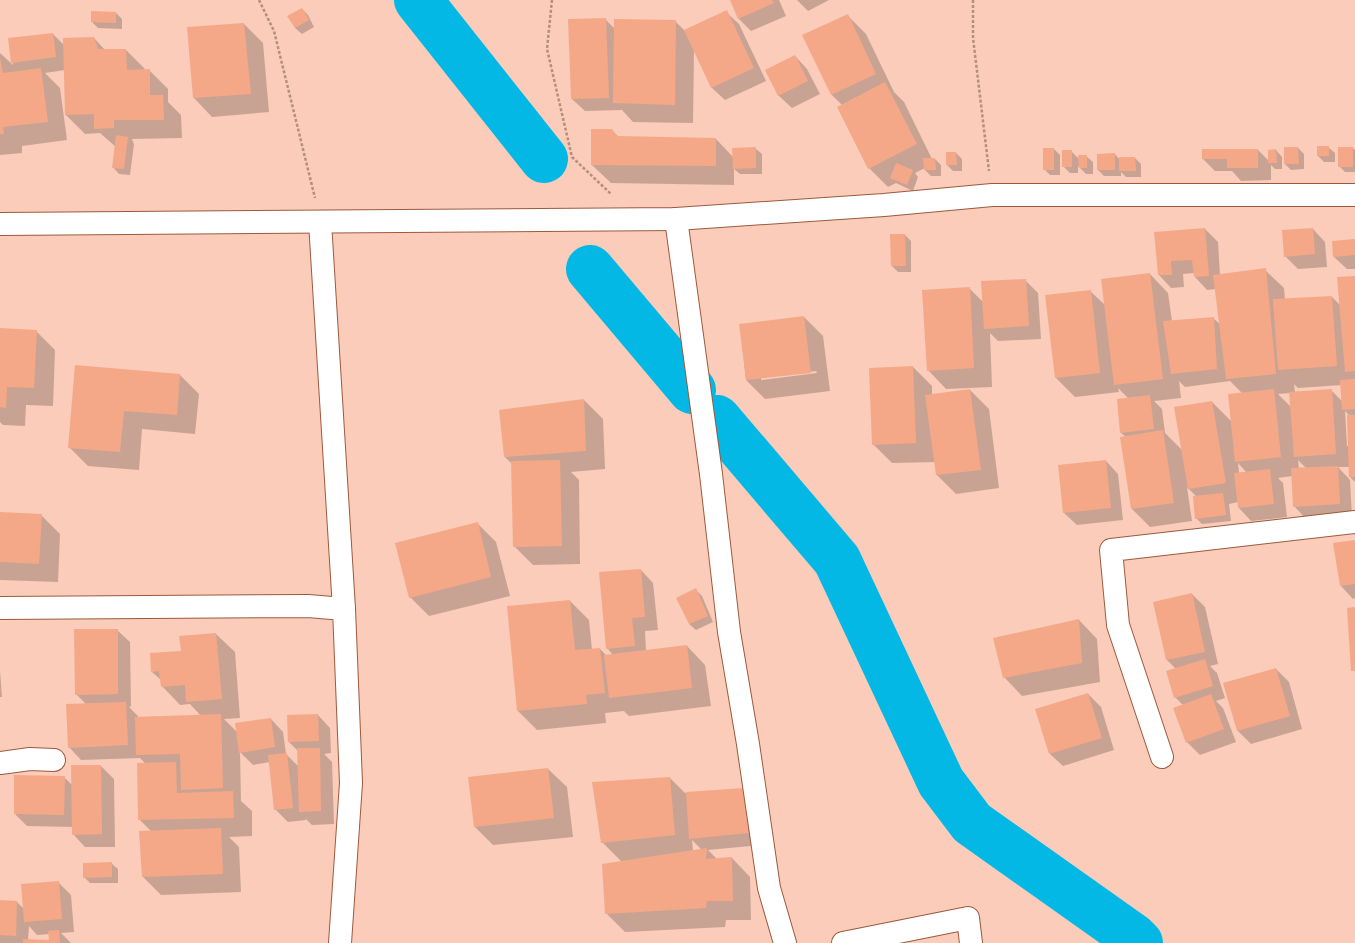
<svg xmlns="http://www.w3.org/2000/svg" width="1355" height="943" font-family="'Roboto Condensed',sans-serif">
<rect width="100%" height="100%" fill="#faccb9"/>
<g fill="#0003" fill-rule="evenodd">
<polygon points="731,0 779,0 786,16 751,31 739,19"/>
<polygon points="797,0 829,0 808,11"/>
<polygon points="302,9 308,15 314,27 302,34 295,28 289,17"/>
<polygon points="726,12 739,24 766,81 725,100 712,88 694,49 693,123 633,122 622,110 585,111 572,99 605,19 615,29 675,21 685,31"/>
<polygon points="116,13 122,19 122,29 98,28 92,22"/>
<polygon points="847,15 866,34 894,92 904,102 932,159 935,159 941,165 941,176 931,176 925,170 925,168 915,173 918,177 913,191 896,183 888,187 869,168 842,105 832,95 804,36"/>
<polygon points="244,24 263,43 269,112 212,117 194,98"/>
<polygon points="53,34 65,46 94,38 105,50 126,50 144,68 145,70 149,70 168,89 168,102 181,115 182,138 132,139 134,144 130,175 119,174 113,167 116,147 100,133 85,134 66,115 65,70 45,73 60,88 67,140 22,146 22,153 0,155 0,53 13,65 9,39"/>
<polygon points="795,56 807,69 820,94 792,108 779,96 766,71"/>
<polygon points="611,130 619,137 716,139 733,157 755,148 762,154 762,174 740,174 734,169 734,185 611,183 592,165"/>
<polygon points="1318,147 1328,147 1335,153 1335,162 1324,162 1318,156"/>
<polygon points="1298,148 1304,154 1304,169 1291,170 1285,164"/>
<polygon points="1353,148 1355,150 1355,172 1345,172 1339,166"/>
<polygon points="1054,149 1060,155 1060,175 1050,175 1044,169"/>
<polygon points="1258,150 1269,161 1276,150 1282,157 1282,169 1275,169 1271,165 1271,180 1241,181 1232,171 1215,171 1203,159"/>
<polygon points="1071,151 1079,159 1086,156 1093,162 1093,174 1086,174 1078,166 1078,173 1070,173 1063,166"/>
<polygon points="956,153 962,159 962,171 953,171 947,165"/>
<polygon points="1115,154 1119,159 1135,158 1141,164 1141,177 1126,177 1121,172 1121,176 1104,176 1098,170 1098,155"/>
<path d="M1205,229l13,13 2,33 45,-5 19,18 1,12 47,-3 9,9 14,-29v205l-5,-5v-10h-12l12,13 2,37 -46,2 -12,-13 -2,-30 -14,2 5,5 4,34 -36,4 -12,-13 -1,-6 -9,2 2,17 -29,3 -6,-6 1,-21 -10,-10 5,34 -42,6 -18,-18 -6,-72 -5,-4 7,-35 -10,-10 1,4 -44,5 -19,-19 34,-87 15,14 45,-31 18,19 4,28 41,-3 8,7 -5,-36 -9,1 -12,-13 -1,-4 -11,1 1,13 -13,1 -12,-13 -3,-42zM1179,381l6,6 45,-6 12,12 -10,29 -20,-20 -29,49 -18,-18 -3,-24 -8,-8 27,-3zM1294,384l4,4 44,-3v16l-11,-11 -36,2zM1290,393l1,14 -13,-13zM1345,411l5,5 -1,30h-2zM1298,460l9,9h-8zM1238,463l9,10h-8z"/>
<polygon points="1313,229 1325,242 1327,267 1298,269 1285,256"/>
<polygon points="905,235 911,241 911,272 898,272 892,266"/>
<polygon points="1355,240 1355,269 1347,269 1334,257"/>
<polygon points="1025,280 1038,293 1041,339 998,341 990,333 992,387 946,389 928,370 969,288 983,302"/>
<path d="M804,317l19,19 7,55 -65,8 -19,-19 -6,-55zM816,371l1,2 -56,7v-2z"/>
<polygon points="0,329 36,331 55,350 53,406 26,405 25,426 3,425 0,422"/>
<polygon points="76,366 180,375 199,394 195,434 142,429 139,470 88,466 69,447"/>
<polygon points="913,367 932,386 932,395 970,390 989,409 999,488 956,494 937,475 936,462 892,463 873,444"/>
<polygon points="584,400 603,419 605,469 571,472 579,480 580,564 533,565 514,546 512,464 505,457 500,411"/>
<polygon points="1106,461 1118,474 1123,520 1077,525 1064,513"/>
<polygon points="0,513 41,515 60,534 58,582 0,580"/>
<polygon points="477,523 496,542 510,596 429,616 410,597"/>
<polygon points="1355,541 1355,598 1353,599 1341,586"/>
<polygon points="641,570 653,583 658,630 645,631 646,651 687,646 705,665 711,706 629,716 624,711 605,713 606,723 537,730 518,711 508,607 570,601 589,620 592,650 600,649 606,655 613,655 607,648"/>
<polygon points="696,590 702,596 713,622 696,630 689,624"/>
<polygon points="1192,594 1205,607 1218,664 1210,666 1217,673 1225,698 1216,701 1223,708 1236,742 1200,755 1187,742 1184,706 1175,697 1176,669 1167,660 1154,603"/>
<polygon points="1079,620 1097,639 1100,682 1022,696 1004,677"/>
<polygon points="117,630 130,642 131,706 129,707 138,716 138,717 201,716 190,704 180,705 162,686 161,680 152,672 182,651 216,634 235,652 240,718 224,719 237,732 271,719 283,732 286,754 298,766 298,751 289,742 288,716 318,715 330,728 331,753 324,754 332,762 334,824 312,825 305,818 306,820 288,822 275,809 270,762 253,765 240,752 241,801 252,811 252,836 229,837 239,847 241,892 161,895 142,876 151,831 139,819 146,764 140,758 81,760 69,747 86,704 76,694"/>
<polygon points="1276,669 1289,682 1302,729 1251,744 1238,731 1224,683"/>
<polygon points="0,671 2,697 0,697"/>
<polygon points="1088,694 1101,707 1114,750 1063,766 1050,754"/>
<polygon points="72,766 101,766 114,779 115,847 85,847 73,834 73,827 27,826 15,814 64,777 72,785"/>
<polygon points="548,769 567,787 573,837 493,845 475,827"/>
<path d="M670,778l15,15 59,-4 17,56 -53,5 9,9 15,-1 18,19 1,43h-25l-1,7 -100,5 -19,-19 16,-51 -20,-20zM692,840l10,10 -9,1z"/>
<polygon points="111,863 118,869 118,883 90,883 84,877"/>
<path d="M58,882l13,13 3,37 -13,1 10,10h-71v-42l17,1 7,7zM29,926l8,9 13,-1v7l-22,-1z"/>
</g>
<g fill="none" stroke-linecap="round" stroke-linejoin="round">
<g stroke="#03b8e5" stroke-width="48">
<polyline points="418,0 544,159"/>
<polyline points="590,269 692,390"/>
<polyline points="717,419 837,560 941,782 972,823 1133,937 1139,943"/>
</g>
</g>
<g fill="#f5a888">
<polygon points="730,0 772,0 774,3 738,19"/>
<polygon points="302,8 309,20 295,28 287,16"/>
<polygon points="727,10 754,68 711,88 684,30"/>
<polygon points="91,11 116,12 116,23 91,22"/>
<polygon points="848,14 876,74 831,95 802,35"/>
<polygon points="606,18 609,98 571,99 568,19"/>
<polygon points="614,19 676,20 675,105 613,103"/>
<polygon points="244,23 251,94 193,98 187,27"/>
<polygon points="53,33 56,57 11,63 8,38"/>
<polygon points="94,37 98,49 126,49 127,70 150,69 150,95 163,95 164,120 114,120 114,128 94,129 94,114 65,115 63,38"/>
<polygon points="795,55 808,81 778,96 765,70"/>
<polygon points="0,58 3,73 41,68 48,122 3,127 4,134 0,134"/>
<polygon points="885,82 917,144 868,169 837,107"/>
<polygon points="591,129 612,129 617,136 716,138 716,166 591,165"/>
<polygon points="116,135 128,137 124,169 112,168"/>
<rect x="1317" y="146" width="12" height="10"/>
<polygon points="756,147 756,168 733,169 732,148"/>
<polygon points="1284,147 1298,147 1299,164 1284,164"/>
<rect x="1338" y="147" width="15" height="20"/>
<rect x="1043" y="148" width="11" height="22"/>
<polygon points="1202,149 1258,149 1258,168 1227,168 1227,159 1202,159"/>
<polygon points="1276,149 1277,163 1268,163 1268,150"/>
<rect x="1062" y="150" width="10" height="17"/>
<polygon points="946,152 956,152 957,165 946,165"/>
<polygon points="1115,153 1115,170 1097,170 1097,154"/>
<polygon points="1078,155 1087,155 1087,168 1079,168"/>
<polygon points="1119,157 1135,157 1136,171 1119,171"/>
<polygon points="923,158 935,158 936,170 924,170"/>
<polygon points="896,163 913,170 907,185 890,178"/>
<polygon points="1205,228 1209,276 1194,277 1192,260 1171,261 1172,275 1158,275 1154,232"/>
<polygon points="1313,228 1315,254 1284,257 1282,230"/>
<polygon points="890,234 905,234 906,266 891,266"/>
<polygon points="1355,239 1355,255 1333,257 1332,241"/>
<polygon points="1266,268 1276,374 1226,379 1213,275"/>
<polygon points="1150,273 1163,379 1114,385 1101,279"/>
<polygon points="1355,276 1355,371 1345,372 1337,277"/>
<polygon points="1026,279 1029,326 984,329 981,281"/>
<polygon points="970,287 974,368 927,371 922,290"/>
<polygon points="1091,290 1100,373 1055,378 1045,295"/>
<polygon points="1332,296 1337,366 1278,370 1273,299"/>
<polygon points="804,316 811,373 746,380 739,324"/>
<polygon points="1214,317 1217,369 1171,374 1163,321"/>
<polygon points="0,328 37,330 34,388 7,387 6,408 0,407"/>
<polygon points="75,365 180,374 177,415 124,411 120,452 68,448"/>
<polygon points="913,366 916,443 872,445 869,368"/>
<polygon points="1355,379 1355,409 1342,410 1340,380"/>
<polygon points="970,389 981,470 936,475 925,395"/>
<polygon points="1274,389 1281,457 1235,462 1228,394"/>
<polygon points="1332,389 1336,454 1294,457 1289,392"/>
<polygon points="1150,395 1154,429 1120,433 1117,399"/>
<polygon points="584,399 586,451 504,457 499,410"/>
<polygon points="1212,401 1226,483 1188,489 1174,407"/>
<polygon points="1347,415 1355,415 1355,477 1349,477"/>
<polygon points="1163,430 1174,503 1131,509 1120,437"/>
<polygon points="560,460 562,546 513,547 511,461"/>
<polygon points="1106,460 1111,508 1063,513 1058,465"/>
<polygon points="1338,466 1340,504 1293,507 1291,468"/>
<polygon points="1270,469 1274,504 1238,508 1234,473"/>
<polygon points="1223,493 1226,515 1195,519 1193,496"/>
<polygon points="0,512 42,514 39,564 0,562"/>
<polygon points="478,522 491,577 409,598 395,543"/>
<polygon points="1355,540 1355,584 1340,586 1333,543"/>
<polygon points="641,569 645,617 632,618 635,646 606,649 599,572"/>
<polygon points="696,588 708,616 689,624 676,598"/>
<polygon points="1192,593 1205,652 1166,660 1153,602"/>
<polygon points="570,600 575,650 600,648 605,693 586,695 587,704 517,711 507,606"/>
<polygon points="1355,607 1355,671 1351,671 1347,608"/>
<polygon points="1079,619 1082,663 1003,678 993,638"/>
<polygon points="74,629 118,629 118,694 75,695"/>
<polygon points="216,633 222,699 186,702 185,685 161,687 159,671 151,672 150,653 181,651 179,636"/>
<polygon points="687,645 692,688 609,698 604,655"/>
<polygon points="1205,659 1213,686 1174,698 1166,671"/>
<polygon points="1276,668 1290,716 1237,731 1223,683"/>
<polygon points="1088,693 1102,738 1049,754 1035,709"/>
<polygon points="1211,694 1224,729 1186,743 1173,708"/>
<polygon points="126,702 128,745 68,748 66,704"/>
<polygon points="221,714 223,788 181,790 180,754 136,755 135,717"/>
<polygon points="318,714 319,741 288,742 287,715"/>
<polygon points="271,718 275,747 239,753 235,723"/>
<polygon points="297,748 320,748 321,811 299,812"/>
<polygon points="287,753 293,808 274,810 268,755"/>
<polygon points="176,762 177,793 233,791 234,818 138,820 137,763"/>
<polygon points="71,765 101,765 102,834 72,835"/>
<polygon points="548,768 554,818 474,827 468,777"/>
<polygon points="14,775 65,776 64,815 14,814"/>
<polygon points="670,777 675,835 601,843 592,782"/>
<polygon points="744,788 749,833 689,839 686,792"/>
<polygon points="221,828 223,874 142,877 139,831"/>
<polygon points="707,848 706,859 732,857 733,901 707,901 706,908 605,914 602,864"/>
<polygon points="112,862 112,877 83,878 83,863"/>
<polygon points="59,881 62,919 24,922 21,884"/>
<polygon points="0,900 17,901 16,936 0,935"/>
<polygon points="59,930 60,943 23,943 23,939 49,940 48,931"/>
</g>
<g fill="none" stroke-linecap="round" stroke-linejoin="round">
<defs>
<g id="minor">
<polyline points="676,219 711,474 729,632 748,744 769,888 785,943"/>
<polyline points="320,222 344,609"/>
<polyline points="0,224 676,219 884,205 992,195 1355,195"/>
<polyline points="0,608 308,606 344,609 351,783 340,943"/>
<polyline points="1162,757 1118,625 1111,550 1355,522"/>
<polyline points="0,763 30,759 54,760"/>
<polyline points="843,943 968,918 971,943"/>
</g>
</defs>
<use href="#minor" stroke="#9c5a3d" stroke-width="24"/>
<g stroke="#b58e7d" stroke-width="2.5" stroke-dasharray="3 2" stroke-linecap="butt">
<polyline points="259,0 274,31 315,198"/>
<polyline points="552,0 547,49 572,157 611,194"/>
<polyline points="973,0 973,38 989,171"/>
</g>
<use href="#minor" stroke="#fff" stroke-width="22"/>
</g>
</svg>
